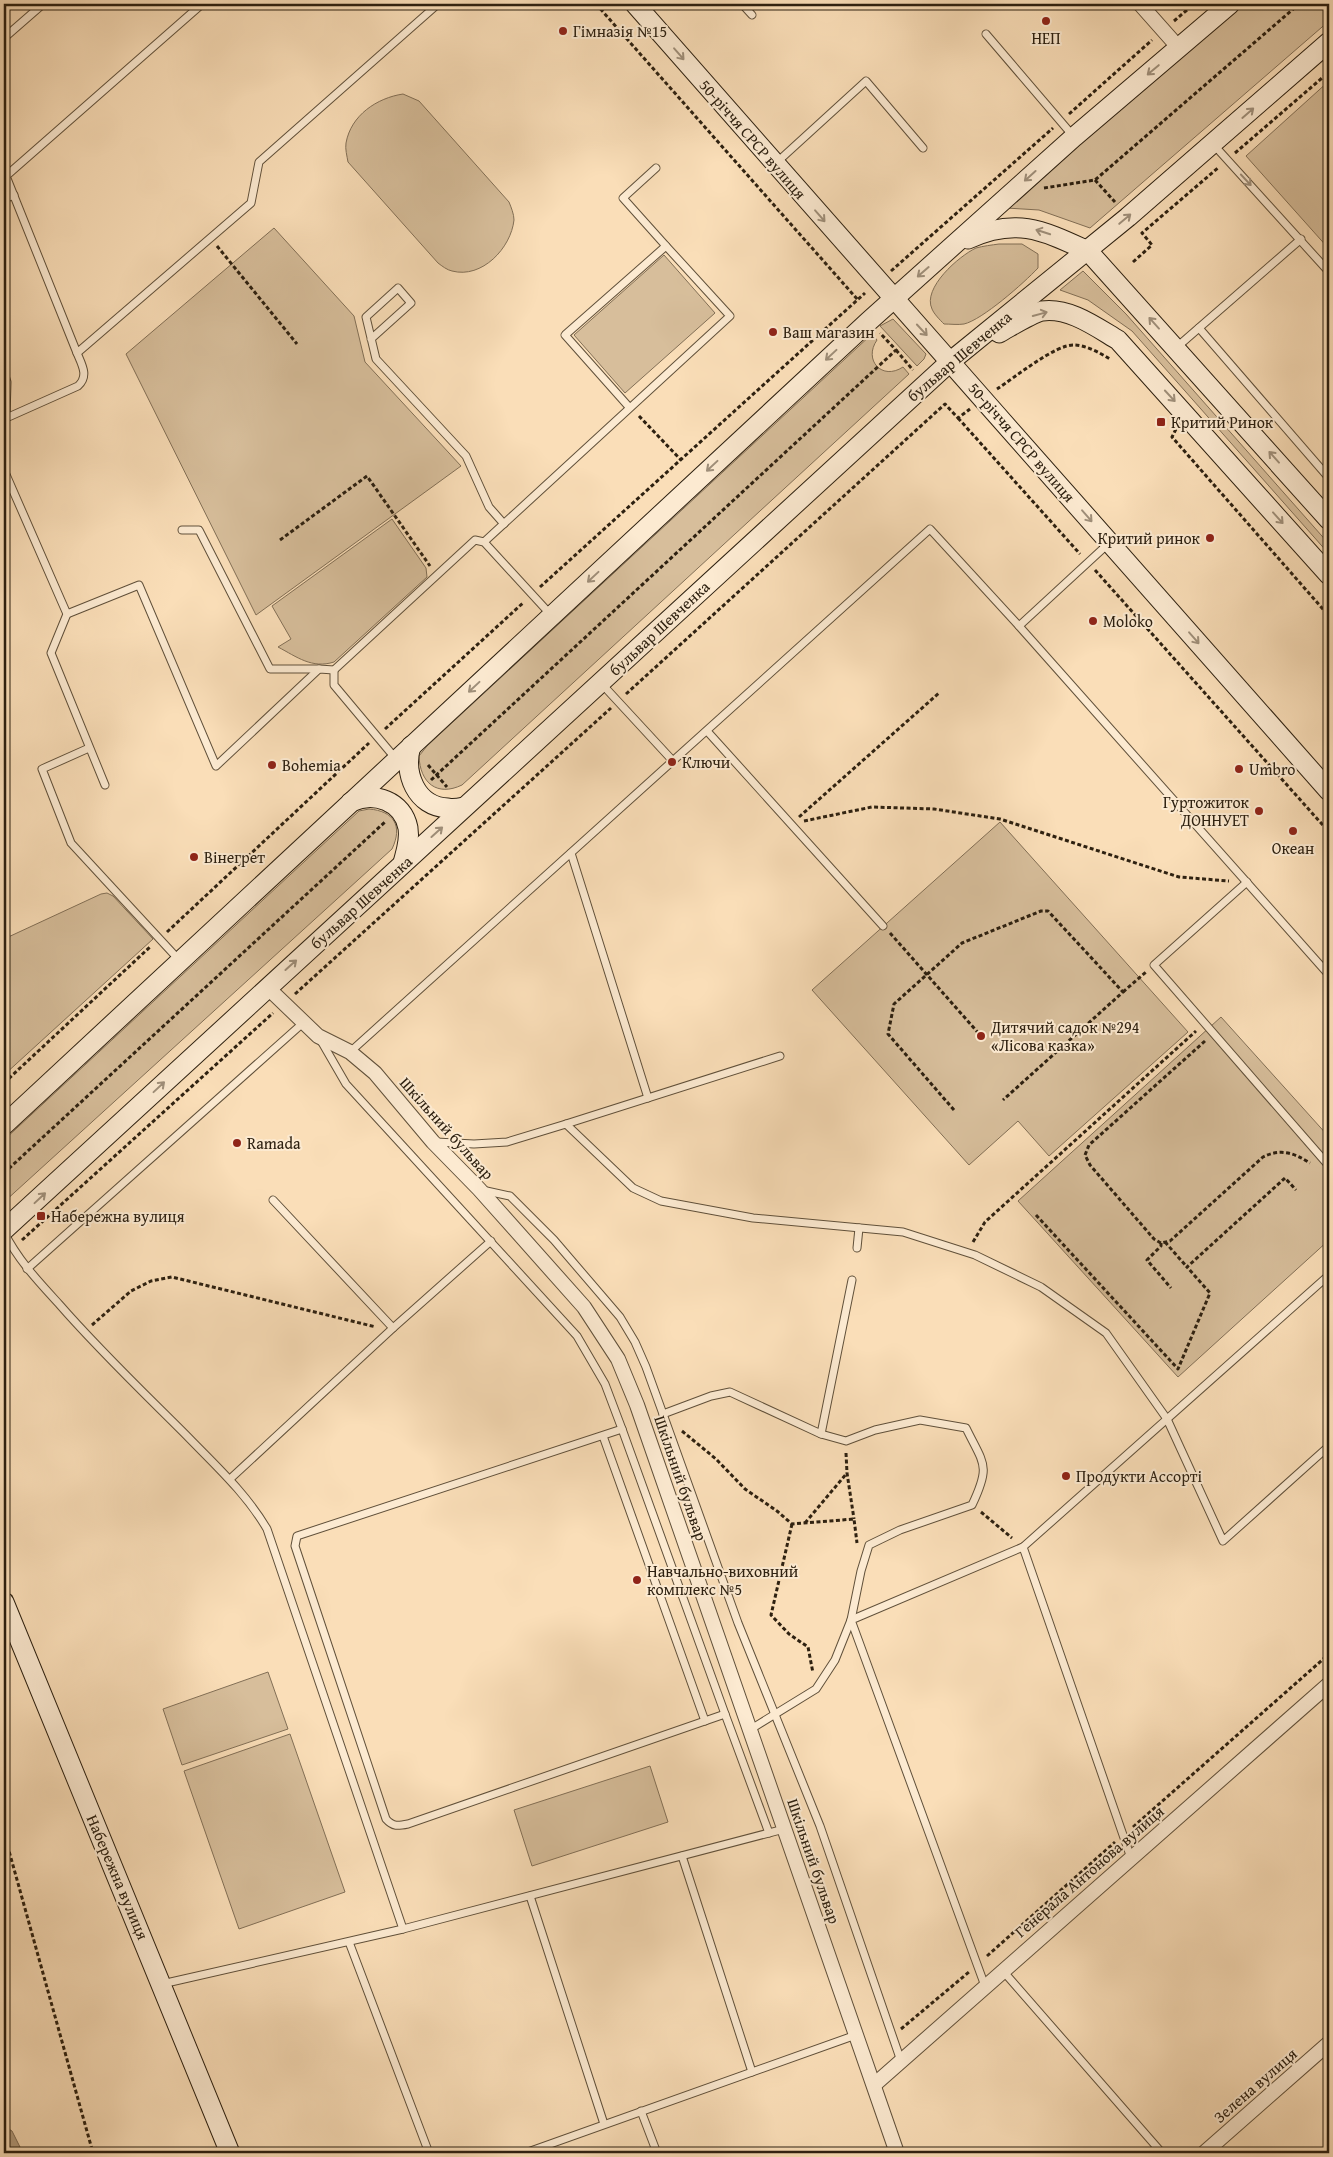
<svg xmlns="http://www.w3.org/2000/svg" width="1333" height="2157" font-family="'Gentium Book Plus',serif">
<rect width="100%" height="100%" fill="#fadeb8"/>
<filter id="stains"><feTurbulence type="fractalNoise" baseFrequency=".004" numOctaves="4"/><feColorMatrix values="0 0 0 0 .2 0 0 0 0 .09 0 0 0 0 .02 0 0 0 .5 -.17"/></filter>
<radialGradient id="worn" r=".72"><stop offset=".6" stop-color="#630" stop-opacity="0"/><stop offset="1" stop-color="#630" stop-opacity=".3"/></radialGradient>
<g fill="#d7be9b" stroke="#826f56">
<polygon points="1242,4 1329,4 1329,21 1090,228 1039,210 1006,208"/>
<polygon points="1329,81 1329,249 1246,156"/>
<path d="M403,94l16,7 90,101c2,5 5,12 5,18 -3,28 -32,59 -62,51 -5,-1 -10,-5 -14,-8l-90,-101c-1,-6 -3,-13 -2,-19 5,-28 31,-45 57,-49z"/>
<polygon points="274,228 354,316 365,362 461,466 256,615 126,354"/>
<path d="M999,244h23l16,10v14c-14,15 -56,52 -74,56 -6,1 -14,0 -20,0 -4,-4 -10,-10 -12,-15 -10,-21 27,-53 44,-61 7,-2 16,-3 23,-4z"/>
<polygon points="664,255 715,313 625,393 574,335"/>
<polygon points="1083,271 1126,314 1329,544 1329,554 1132,331 1088,300 1060,290"/>
<polygon points="893,319 926,354 924,359 917,366 880,326"/>
<path d="M872,334l5,6c-14,20 5,41 26,27l6,7 -447,411c-25,12 -42,-2 -43,-29l8,-10z"/>
<path d="M392,519l34,49 1,9 -93,85c-22,7 -37,-5 -56,-15l13,-8 -19,-33z"/>
<path d="M369,809c25,2 34,17 23,40l-388,353v-62l355,-329z"/>
<polygon points="1000,822 1188,1032 1049,1156 1018,1121 969,1165 812,990"/>
<polygon points="107,893 113,896 153,939 4,1075 4,939 101,894"/>
<polygon points="1221,1017 1329,1137 1329,1240 1178,1377 1018,1201"/>
<polygon points="268,1672 288,1729 182,1765 163,1709"/>
<polygon points="290,1734 345,1892 239,1929 184,1771"/>
<polygon points="650,1766 668,1822 532,1866 514,1810"/>
</g>
<polygon fill="#b49d7f" stroke="#7e6b53" points="4,2126 12,2131 23,2153 4,2153"/>
<g fill="none" stroke-linecap="round" stroke-linejoin="round">
<defs>
<g id="lane">
<polyline points="202,4 6,176 77,353 251,203 259,162 438,4"/>
<polyline points="742,4 752,15"/>
<polyline points="986,34 1074,137"/>
<polyline points="4,38 43,4"/>
<polyline points="1213,144 1329,272"/>
<polyline points="775,164 866,81 923,148"/>
<polyline points="4,199 14,195"/>
<polyline points="1199,328 1329,478"/>
<polyline points="371,339 411,303 398,288 366,317 376,359 466,456 489,507 504,524"/>
<polyline points="1177,347 1301,239"/>
<polyline points="4,373 7,382 6,417"/>
<polyline points="629,407 565,335 666,246 623,198 656,168"/>
<path d="M4,419l74,-33c11,-10 4,-21 -1,-33"/>
<polyline points="4,470 67,614 51,653 105,785"/>
<polyline points="182,530 199,530 270,669 319,669"/>
<polyline points="484,542 730,316 666,246"/>
<polyline points="67,614 139,585 216,766 319,669 334,670 475,540 484,542 551,615"/>
<polyline points="1019,626 1329,975"/>
<polyline points="334,670 334,685 396,759"/>
<polyline points="600,682 673,761"/>
<polyline points="707,731 883,926"/>
<polyline points="89,748 42,769 71,843 180,961"/>
<polyline points="571,853 648,1098"/>
<polyline points="1247,882 1154,965 1329,1166"/>
<path d="M320,1039l26,45 231,252 28,48 17,45 -325,107 -2,10 91,273c7,8 12,7 22,5l317,-110 44,119"/>
<polyline points="350,1052 930,529 1019,626 1108,544"/>
<polyline points="566,1124 780,1056"/>
<polyline points="436,1142 474,1144 507,1142 566,1124 633,1188 661,1201 753,1218 903,1232 975,1255 1041,1287 1106,1333 1167,1419 1223,1541 1329,1446"/>
<polyline points="482,1190 510,1196 554,1240 620,1317 635,1342 646,1367 663,1414 711,1396 730,1392 821,1434 852,1280"/>
<polyline points="273,1200 393,1328"/>
<path d="M4,1232c14,28 34,49 55,72 40,46 84,88 127,131 29,30 60,58 81,94l136,400"/>
<polyline points="857,1248 859,1228"/>
<polyline points="27,1269 303,1023"/>
<polyline points="663,1414 738,1623 820,1826 901,2061"/>
<polyline points="622,1429 725,1714"/>
<polyline points="603,1436 705,1721"/>
<polyline points="230,1479 393,1328 491,1241"/>
<path d="M751,1729l65,-40 19,-29 16,-40 10,-49 8,-26 31,-15 72,-25c19,-40 12,-40 -6,-77l-46,-8 -45,10 -29,11 -25,-7"/>
<polyline points="682,1856 752,2072"/>
<polyline points="1131,1858 1023,1547 1329,1275"/>
<polyline points="530,1896 604,2124"/>
<polyline points="349,1942 429,2153"/>
<polyline points="1003,1971 1162,2153"/>
<polyline points="162,1984 403,1929 784,1829"/>
<polyline points="985,1986 851,1620 1023,1547"/>
<polyline points="641,2111 657,2153"/>
<polyline points="525,2153 856,2035"/>
</g>
<g id="street">
<polyline points="1140,4 1179,48"/>
<path d="M267,987l51,49 32,16 25,21 58,69 46,47 105,118 34,52 19,46c88,249 173,499 260,748"/>
<polyline points="874,2085 1329,1684"/>
<polyline points="1204,2153 1329,2043"/>
</g>
<g id="secondary">
<path d="M635,4c230,264 463,524 694,787"/>
<path d="M968,239c48,-22 74,-9 120,12l241,269"/>
<path d="M999,333c11,-6 31,-19 43,-22 27,-4 54,16 76,29l211,235"/>
<path d="M411,746c-8,27 5,61 37,62 5,1 11,0 16,-1"/>
<path d="M351,802c23,-11 52,-1 57,26 2,12 -2,23 -5,35"/>
<polyline points="4,1125 869,321 1074,137 1230,4"/>
<polyline points="4,1230 951,361 1128,217 1329,42"/>
<polyline points="4,1602 230,2153"/>
</g>
</defs>
<use href="#lane" stroke="#60503a" stroke-width="9"/>
<use href="#street" stroke="#60503a" stroke-width="16"/>
<use href="#secondary" stroke="#2d2010" stroke-width="21"/>
<g stroke="#2d2010" stroke-width="3" stroke-dasharray="4 2.5" stroke-linecap="butt">
<polyline points="596,4 858,300"/>
<polyline points="1174,21 1194,4"/>
<polyline points="1069,114 1152,40"/>
<polyline points="1235,153 1329,72"/>
<polyline points="1095,180 1115,202"/>
<polyline points="1044,188 1095,180 1299,4"/>
<polyline points="217,246 297,344"/>
<polyline points="1133,262 1152,245 1142,233 1219,167"/>
<polyline points="891,271 1053,128"/>
<polyline points="896,350 913,370"/>
<path d="M997,389c17,-11 59,-45 77,-44 12,0 26,8 36,14"/>
<polyline points="639,416 681,460"/>
<polyline points="958,418 1080,554"/>
<polyline points="1176,429 1172,437 1329,616"/>
<polyline points="280,540 367,476 430,566"/>
<polyline points="1095,570 1329,832"/>
<polyline points="540,587 865,293"/>
<polyline points="626,694 945,404 958,418 970,409"/>
<polyline points="385,729 524,602"/>
<polyline points="428,765 447,787"/>
<polyline points="431,780 896,350 880,333"/>
<polyline points="799,817 939,693"/>
<polyline points="804,821 872,807 934,809 1000,819 1179,877 1229,881"/>
<polyline points="167,932 369,743"/>
<polyline points="890,933 981,1036"/>
<polyline points="1123,992 1146,972"/>
<polyline points="295,994 611,708"/>
<path d="M1205,1041l-116,104 -4,10 5,10 64,74 7,4 9,-2 93,-84c18,-9 31,-4 47,6"/>
<polyline points="4,1083 151,946"/>
<polyline points="954,1110 888,1034 894,1004 962,943 1041,911 1048,911 1123,992 1003,1100"/>
<polyline points="4,1173 386,821"/>
<polyline points="1036,1215 1178,1369 1210,1293 1187,1267 1285,1178 1296,1190"/>
<polyline points="22,1240 273,1013"/>
<polyline points="973,1242 985,1222 1196,1031"/>
<polyline points="1165,1242 1187,1267"/>
<polyline points="1161,1243 1161,1246 1147,1260 1171,1288"/>
<polyline points="92,1325 131,1291 151,1281 172,1277 376,1327"/>
<polyline points="682,1431 716,1459 745,1489 777,1511 792,1524 854,1519 857,1543"/>
<polyline points="846,1453 847,1473 854,1519"/>
<polyline points="981,1512 1012,1538"/>
<polyline points="805,1523 847,1473"/>
<polyline points="792,1524 771,1615 789,1634 808,1647 813,1673"/>
<polyline points="1133,1827 1329,1654"/>
<polyline points="4,1833 93,2153"/>
<polyline points="987,1956 1115,1842"/>
<polyline points="901,2029 969,1972"/>
</g>
<use href="#lane" stroke="#fcead1" stroke-width="7"/>
<use href="#street" stroke="#fcead1" stroke-width="14"/>
<use href="#secondary" stroke="#fcead1" stroke-width="19"/>
</g>
<defs><path id="oneway-shaft" d="M-6 0H5M1.5-3L5.5 0L1.5 3" fill="none" stroke-width="1.6" stroke-linecap="round" stroke-linejoin="round" transform="scale(1.25)"/></defs>
<g stroke="#9f8f7a">
<use href="#oneway-shaft" transform="translate(679 54) rotate(49)"/>
<use href="#oneway-shaft" transform="translate(1153 70) rotate(140)"/>
<use href="#oneway-shaft" transform="translate(1248 113) rotate(-41)"/>
<use href="#oneway-shaft" transform="translate(1030 176) rotate(138)"/>
<use href="#oneway-shaft" transform="translate(1246 180) rotate(47)"/>
<use href="#oneway-shaft" transform="translate(820 216) rotate(49)"/>
<use href="#oneway-shaft" transform="translate(1125 219) rotate(-40)"/>
<use href="#oneway-shaft" transform="translate(1043 232) rotate(-162)"/>
<use href="#oneway-shaft" transform="translate(923 272) rotate(139)"/>
<use href="#oneway-shaft" transform="translate(1040 314) rotate(-15)"/>
<use href="#oneway-shaft" transform="translate(1154 323) rotate(-132)"/>
<use href="#oneway-shaft" transform="translate(922 330) rotate(47)"/>
<use href="#oneway-shaft" transform="translate(831 355) rotate(137)"/>
<use href="#oneway-shaft" transform="translate(1170 396) rotate(47)"/>
<use href="#oneway-shaft" transform="translate(1274 457) rotate(-132)"/>
<use href="#oneway-shaft" transform="translate(712 466) rotate(137)"/>
<use href="#oneway-shaft" transform="translate(1087 516) rotate(49)"/>
<use href="#oneway-shaft" transform="translate(1278 518) rotate(48)"/>
<use href="#oneway-shaft" transform="translate(593 577) rotate(137)"/>
<use href="#oneway-shaft" transform="translate(1194 638) rotate(49)"/>
<use href="#oneway-shaft" transform="translate(474 687) rotate(137)"/>
<use href="#oneway-shaft" transform="translate(437 832) rotate(-42)"/>
<use href="#oneway-shaft" transform="translate(291 965) rotate(-42)"/>
<use href="#oneway-shaft" transform="translate(159 1087) rotate(-43)"/>
<use href="#oneway-shaft" transform="translate(40 1198) rotate(-43)"/>
</g>
<g fill="#8f2418" stroke="#fcead1" stroke-width="2">
<circle cx="1046" cy="21" r="5"/>
<circle cx="563" cy="31" r="5"/>
<circle cx="773" cy="332" r="5"/>
<rect x="1156" y="417" width="10" height="10" rx="2.5"/>
<circle cx="1210" cy="538" r="5"/>
<circle cx="1093" cy="621" r="5"/>
<circle cx="672" cy="762" r="5"/>
<circle cx="272" cy="765" r="5"/>
<circle cx="1239" cy="769" r="5"/>
<circle cx="1259" cy="811" r="5"/>
<circle cx="1293" cy="831" r="5"/>
<circle cx="194" cy="857" r="5"/>
<circle cx="981" cy="1036" r="5"/>
<circle cx="237" cy="1143" r="5"/>
<rect x="36" y="1211" width="10" height="10" rx="2.5"/>
<circle cx="1066" cy="1476" r="5"/>
<circle cx="637" cy="1580" r="5"/>
</g>
<g text-anchor="middle" stroke-width="4" stroke-linejoin="round" paint-order="stroke">
<g font-size="16" fill="#2d2010" stroke="#fcead1" text-anchor="start">
<text x="573" y="37">Гімназія №15</text>
<text x="1046" y="44" text-anchor="middle">НЕП</text>
<text x="783" y="338">Ваш магазин</text>
<text x="1171" y="428">Критий Ринок</text>
<text x="1200" y="544" text-anchor="end">Критий ринок</text>
<text x="1103" y="627">Moloko</text>
<text x="682" y="768">Ключи</text>
<text x="282" y="771">Bohemia</text>
<text x="1249" y="775">Umbro</text>
<text x="1249" y="808" text-anchor="end">Гуртожиток<tspan x="1249" dy="18">ДОННУЕТ</tspan></text>
<text x="1293" y="854" text-anchor="middle">Океан</text>
<text x="204" y="863">Вінегрет</text>
<text x="991" y="1033">Дитячий садок №294<tspan x="991" dy="18">«Лісова казка»</tspan></text>
<text x="247" y="1149">Ramada</text>
<text x="51" y="1222">Набережна вулиця</text>
<text x="1076" y="1482">Продукти Ассорті</text>
<text x="647" y="1577">Навчально-виховний<tspan x="647" dy="18">комплекс №5</tspan></text>
</g>
<g font-size="16" fill="#2d2010" stroke="#fcead1">
<text transform="translate(753 139) rotate(49)" y="6">50-річчя СРСР вулиця</text>
<text transform="translate(959 356) rotate(-40)" y="6">бульвар Шевченка</text>
<text transform="translate(1022 442) rotate(49)" y="6">50-річчя СРСР вулиця</text>
<text transform="translate(659 628) rotate(-43)" y="6">бульвар Шевченка</text>
<text transform="translate(361 902) rotate(-42)" y="6">бульвар Шевченка</text>
<text transform="translate(447 1128) rotate(48)" y="6">Шкільний бульвар</text>
<text transform="translate(681 1478) rotate(71)" y="6">Шкільний бульвар</text>
<text transform="translate(814 1861) rotate(71)" y="6">Шкільний бульвар</text>
<text transform="translate(1089 1871) rotate(-41)" y="6">Генерала Антонова вулиця</text>
<text transform="translate(118 1877) rotate(67)" y="6">Набережна вулиця</text>
<text transform="translate(1255 2085) rotate(-41)" y="6">Зелена вулиця</text>
</g>
</g>
<rect width="1333" height="2157" fill="none" stroke="#fadeb8" stroke-width="20"/>
<rect x="5" y="5" width="1323" height="2147" fill="none" stroke="#2d2010" stroke-width="2.5"/>
<rect x="10" y="10" width="1313" height="2137" fill="none" stroke="#2d2010"/>
<rect width="100%" height="100%" filter="url(#stains)"/>
<rect width="100%" height="100%" fill="url(#worn)"/>
</svg>
